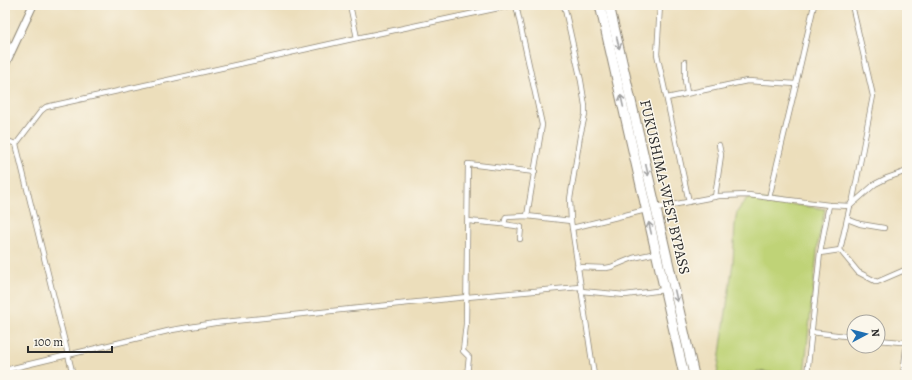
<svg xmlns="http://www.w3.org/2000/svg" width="912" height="380" font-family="Alegreya,serif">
<rect width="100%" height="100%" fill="#fbf7ec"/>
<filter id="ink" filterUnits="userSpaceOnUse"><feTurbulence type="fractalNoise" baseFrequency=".025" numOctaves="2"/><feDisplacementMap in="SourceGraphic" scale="8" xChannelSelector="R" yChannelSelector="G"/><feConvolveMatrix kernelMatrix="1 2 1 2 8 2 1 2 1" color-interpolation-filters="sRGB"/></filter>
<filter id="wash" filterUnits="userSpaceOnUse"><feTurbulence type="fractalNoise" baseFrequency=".012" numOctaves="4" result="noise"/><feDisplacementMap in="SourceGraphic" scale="16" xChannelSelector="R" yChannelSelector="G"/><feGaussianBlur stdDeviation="0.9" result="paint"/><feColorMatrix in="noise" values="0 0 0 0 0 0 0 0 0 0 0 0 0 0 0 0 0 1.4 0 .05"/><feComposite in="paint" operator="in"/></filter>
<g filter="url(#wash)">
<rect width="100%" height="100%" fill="#ecdebb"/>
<polygon fill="#bfd377" stroke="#757f51" points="747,198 825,209 818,243 804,375 790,375 757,371 757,375 717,375 733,262 735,224 737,212"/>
</g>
<g filter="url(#ink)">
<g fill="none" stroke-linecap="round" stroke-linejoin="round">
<defs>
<g id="street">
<polyline points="350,5 357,38"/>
<polyline points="516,5 542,125 527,216"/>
<polyline points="564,5 581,81 585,106 585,115 580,136 570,199 571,221 594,375"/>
<polyline points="660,5 657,54 689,202"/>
<polyline points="5,34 11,53"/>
<polyline points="685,62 685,80 687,93"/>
<polyline points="667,98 747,81 796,84"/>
<polyline points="5,140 16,144 41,111 46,107 357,38 513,5"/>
<polyline points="16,144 73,375"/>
<polyline points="907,171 887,178 875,184 850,206 840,250 858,272 877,282 907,269"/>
<polyline points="715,197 721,155 719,145"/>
<polyline points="769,198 796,84 814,5"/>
<polyline points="656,208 719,196 748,195 829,205 850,206 853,199 873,96 852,5"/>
<polyline points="847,219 860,224 884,228"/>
<path d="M468,221c18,2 35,2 53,6l-1,12"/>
<polyline points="504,224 506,217 527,216 571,221"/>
<polyline points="572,228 646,210"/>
<polyline points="820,253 840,250"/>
<polyline points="577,267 606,268 611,267 633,258 656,253"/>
<polyline points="581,291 625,295 664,290"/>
<polyline points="811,332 854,337"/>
<polyline points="878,340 901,342 907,341"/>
<polyline points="5,370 172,330 215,323 467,297 580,287"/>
<polyline points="467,375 469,357 463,351 466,324 468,164 535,172"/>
<polyline points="807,375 820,253 829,205"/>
<polyline points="903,375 907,340"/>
</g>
<polyline id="secondary" points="5,65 33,5"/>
<g id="highway">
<polyline points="600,5 684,375"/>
<polyline points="609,5 694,375"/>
</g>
</defs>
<use href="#street" stroke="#8c8473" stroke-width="6"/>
<use href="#secondary" stroke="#8c8473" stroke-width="9"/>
<use href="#highway" stroke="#8c8473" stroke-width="11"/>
<use href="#street" stroke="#fff" stroke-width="4.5"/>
<use href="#secondary" stroke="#fff" stroke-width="7"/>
<use href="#highway" stroke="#fff" stroke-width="9"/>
</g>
<defs><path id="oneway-shaft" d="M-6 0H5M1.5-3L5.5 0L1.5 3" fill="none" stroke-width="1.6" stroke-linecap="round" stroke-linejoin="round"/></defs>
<g stroke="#a0a0a0">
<use href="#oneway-shaft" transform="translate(618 43) rotate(77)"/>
<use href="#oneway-shaft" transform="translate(622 101) rotate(-103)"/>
<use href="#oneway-shaft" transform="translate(647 170) rotate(77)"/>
<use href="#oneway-shaft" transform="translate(650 228) rotate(-103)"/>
<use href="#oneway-shaft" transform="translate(676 296) rotate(77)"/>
</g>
</g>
<g text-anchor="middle" stroke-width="3" stroke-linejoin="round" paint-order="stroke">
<g font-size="15" fill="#2b2b2b" stroke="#fbf7ec">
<text transform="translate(665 187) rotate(77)" y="5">FUKUSHIMA-WEST BYPASS</text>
</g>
</g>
<rect width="912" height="380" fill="none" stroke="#fbf7ec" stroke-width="20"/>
<g transform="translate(866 334) rotate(83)"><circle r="19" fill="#fbf7ec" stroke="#a8a59f"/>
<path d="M0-3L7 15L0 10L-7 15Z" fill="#1f6fb2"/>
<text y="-6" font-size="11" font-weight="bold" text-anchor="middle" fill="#2b2b2b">N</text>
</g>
<path d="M28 346v6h84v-6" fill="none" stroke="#2b2b2b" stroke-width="2"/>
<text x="34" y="346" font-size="12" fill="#2b2b2b" stroke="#fbf7ec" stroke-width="3" paint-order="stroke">100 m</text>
</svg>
